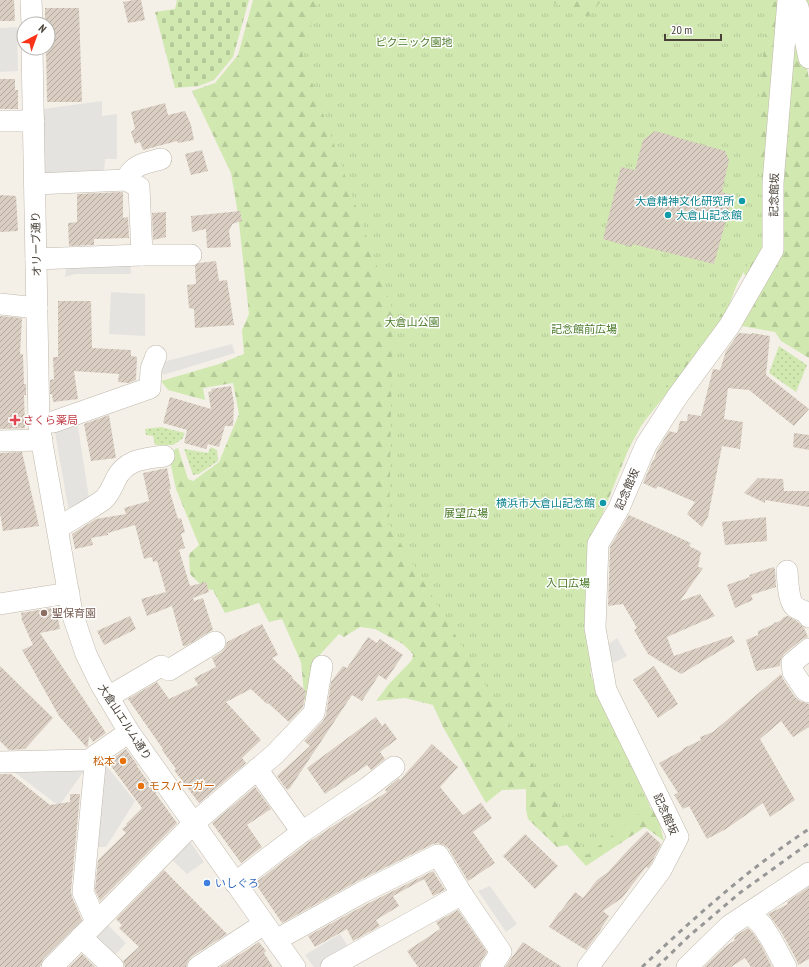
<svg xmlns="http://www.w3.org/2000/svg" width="809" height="967" font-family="'PT Sans Narrow','Noto Sans JP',sans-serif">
<defs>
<pattern id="grass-dots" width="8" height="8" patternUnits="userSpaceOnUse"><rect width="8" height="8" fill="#d1e9b1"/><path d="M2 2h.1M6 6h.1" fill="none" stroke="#b5c999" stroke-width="1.8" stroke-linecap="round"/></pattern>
<pattern id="forest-firs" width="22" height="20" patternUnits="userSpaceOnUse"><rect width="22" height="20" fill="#d1e9b1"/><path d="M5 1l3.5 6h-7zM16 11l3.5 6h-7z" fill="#b5c999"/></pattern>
<pattern id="cemetery-stones" width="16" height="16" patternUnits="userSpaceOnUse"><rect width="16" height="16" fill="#d1e9b1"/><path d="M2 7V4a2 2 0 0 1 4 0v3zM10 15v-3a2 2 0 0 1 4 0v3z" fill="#b5c999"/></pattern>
<pattern id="park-tufts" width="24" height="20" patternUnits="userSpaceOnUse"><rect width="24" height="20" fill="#d1e9b1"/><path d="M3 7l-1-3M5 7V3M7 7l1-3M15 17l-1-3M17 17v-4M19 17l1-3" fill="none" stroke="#b5c999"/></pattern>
<pattern id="building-hatch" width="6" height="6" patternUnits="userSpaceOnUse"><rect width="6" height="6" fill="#d9cec1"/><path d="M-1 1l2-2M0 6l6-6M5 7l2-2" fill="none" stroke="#b2a99e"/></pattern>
</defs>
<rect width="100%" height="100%" fill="#f4f0e8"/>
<g fill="url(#grass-dots)">
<polygon points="779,346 807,365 796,392 769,373"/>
<polygon points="161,427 185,433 182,439 173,445 155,445 153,436 146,435 145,429"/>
<polygon points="211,447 217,450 218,461 199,474 193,475 184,449 208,453"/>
</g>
<polygon fill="url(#forest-firs)" points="253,0 809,0 809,17 800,31 809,79 809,358 781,341 775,332 736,325 748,281 735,255 740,276 722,324 635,433 584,560 584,655 624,775 658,817 664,841 645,827 586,866 567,845 557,847 528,819 526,810 526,789 502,790 486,803 443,727 433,705 405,698 376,701 389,684 412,660 413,654 403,644 375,629 360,627 344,637 339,634 315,660 305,704 301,662 282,619 269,622 259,603 225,613 213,590 205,589 190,574 189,554 199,545 176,489 168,452 178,448 188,479 193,481 219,462 239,414 233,383 203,388 205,400 168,390 161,381 219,364 244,354 242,330 249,314 238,214 231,173 192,91 215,83 238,55"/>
<polygon fill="url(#cemetery-stones)" points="177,0 249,0 233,57 214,80 199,86 175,88 155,12 175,9"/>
<polygon fill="url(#park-tufts)" points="319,0 547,0 588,17 602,0 769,0 756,125 763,237 713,328 655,400 597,508 586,565 591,676 650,806 587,855 389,524 393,311 302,54"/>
<g fill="#e5e3e0">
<polygon points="17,27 18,71 0,72 0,28"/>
<polygon points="102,101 102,116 117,114 117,159 105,159 104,172 43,180 43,109"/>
<polygon points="130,260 131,274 75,274 65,277 67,261"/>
<polygon points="111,292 145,294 145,336 109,334"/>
<polygon points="232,344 235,353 163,375 159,363"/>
<polygon points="77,420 89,498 69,512 54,427"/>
<polygon points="617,638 627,656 613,663 607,645"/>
<polygon points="104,763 135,801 106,847 96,847"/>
<polygon points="75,765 84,771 59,806 9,768"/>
<polygon points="189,840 204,862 187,874 170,858"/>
<polygon points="490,886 517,924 506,932 478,891"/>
<polygon points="107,924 126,943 115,955 96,936"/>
<polygon points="340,934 351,951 323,967 314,967 305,955"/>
</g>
<g fill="url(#building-hatch)">
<polygon points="0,0 14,0 15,21 0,21"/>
<polygon points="134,0 141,0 145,20 128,23 123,2"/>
<polygon points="45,8 79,8 82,102 47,102 46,48 48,48 48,24 45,24"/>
<polygon points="0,79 15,79 15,90 18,90 18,109 0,109"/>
<polygon points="165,103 168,115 185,111 191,125 194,140 178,143 177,141 143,150 140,142 135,144 131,132 135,129 131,112"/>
<polygon points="655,131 725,151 729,160 722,192 733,195 714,264 632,244 631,247 603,239 621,167 635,170 643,140"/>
<polygon points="202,150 208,171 191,175 185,154"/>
<polygon points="123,192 123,218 128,217 129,238 94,239 94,245 69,246 68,223 77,222 77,194"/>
<polygon points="0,195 16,196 18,231 0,232"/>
<polygon points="240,211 242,221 232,224 232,225 229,231 231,247 207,248 206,229 192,232 191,216"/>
<polygon points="166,212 166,237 153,240 152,213"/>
<polygon points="216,261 219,281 227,280 234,325 195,328 194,309 189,308 187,285 196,284 195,266 199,263"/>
<polygon points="58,301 91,301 92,348 131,350 131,356 137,357 136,380 129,383 118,382 119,374 74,371 78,399 53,402 52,394 50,394 50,380 54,379 53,357 58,357"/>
<polygon points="0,316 22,318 20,354 23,354 24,384 26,384 26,395 24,395 25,428 0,429"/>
<polygon points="739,333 752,334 752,333 770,336 766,375 809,409 794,426 749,390 728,388 724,419 743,422 740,449 722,446 708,517 702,527 687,514 695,502 658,486 656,489 643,483 653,460 654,460 657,451 669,431 677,433 680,421 687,421 688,414 701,416 713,369 720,370 726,351"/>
<polygon points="231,386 234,404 233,426 225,426 219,447 208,444 206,449 184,443 187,430 163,423 170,397 211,409 208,392 212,391 211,389"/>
<polygon points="109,415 116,458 91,461 84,424"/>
<polygon points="794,433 809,435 809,450 793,447"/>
<polygon points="22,452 39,526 3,531 0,513 0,453"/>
<polygon points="167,468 171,489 169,489 178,519 181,518 185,532 181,534 185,548 179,550 190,586 206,582 209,592 193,598 194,601 203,598 213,630 209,632 186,646 183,646 172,606 147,616 141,599 166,592 157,561 153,562 152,557 144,559 135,525 108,533 108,535 91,538 93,545 75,549 72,534 96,519 126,514 124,508 149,501 143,473"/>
<polygon points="758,478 783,479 784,491 809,491 809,507 765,500 765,503 744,493"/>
<polygon points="629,515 691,543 689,546 701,552 698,567 703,568 680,601 700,594 715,616 667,637 674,656 732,636 735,642 681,674 648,654 634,630 637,628 623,604 608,606 610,547"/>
<polygon points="766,517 767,541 725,545 722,522"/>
<polygon points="774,567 775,570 776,587 751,595 753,600 735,608 727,585 750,577 749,575"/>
<polygon points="56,607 60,629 40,633 106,733 93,742 89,736 88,746 86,747 59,716 22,650 33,645 21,618 22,618 21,613"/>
<polygon points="130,616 136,629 104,645 97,631"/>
<polygon points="788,616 798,622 804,628 808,637 801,640 784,654 781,659 780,666 756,671 746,640 758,635 758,631 774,624 774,623 780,621 784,617"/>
<polygon points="262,624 278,655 272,658 293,677 292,678 306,691 303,707 289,722 268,703 267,704 251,689 226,702 261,740 242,758 246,763 199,803 174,770 176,769 162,750 163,749 128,699 157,682 169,699 198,685 194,678 216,667 212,658 222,652 225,648 227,642"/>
<polygon points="368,637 377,643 380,639 403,655 386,680 379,675 362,701 352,695 290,788 287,790 277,776 310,746 304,741 323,721 326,715 331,682 343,666 347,668"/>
<polygon points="0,666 53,718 25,749 9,750 0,741"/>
<polygon points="654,666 678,704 658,718 633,680"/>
<polygon points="781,674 783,679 795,697 800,701 809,704 809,727 793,737 781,721 760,739 795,800 770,817 763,803 726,829 707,839 689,806 683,809 674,795 678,793 659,763 683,750 682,749 701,740 700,737 713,732"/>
<polygon points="376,717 382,726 385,723 397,739 380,752 385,759 371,770 367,765 325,794 307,768"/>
<polygon points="432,744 458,767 440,787 463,815 481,803 492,818 473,832 495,863 468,881 448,848 444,845 438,843 433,844 356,882 282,923 255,883 309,842 330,828 387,792 385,790 399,778 400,780"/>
<polygon points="126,749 138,766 137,766 156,793 156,794 177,823 100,901 95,890 98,860 126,833 122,829 127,825 126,824 142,808 108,762"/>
<polygon points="0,774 11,774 50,805 70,802 70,794 80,794 71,891 72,897 82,920 43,959 41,964 40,967 0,967"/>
<polygon points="255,787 271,809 247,825 262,847 241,863 212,823"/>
<polygon points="647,831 661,844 651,864 648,868 646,867 622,898 603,911 609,916 599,932 586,950 549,927 559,912 560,912 575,892 583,898 597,880 608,872 628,850"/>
<polygon points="525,834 558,866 535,889 503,856"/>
<polygon points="164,870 227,934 191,957 188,961 186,967 125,967 123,961 139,947 119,928 122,925 116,919"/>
<polygon points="433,871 445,890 433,896 424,879 393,896 399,906 376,920 380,926 353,941 347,929 315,947 308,936 367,904"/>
<polygon points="809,887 809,959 798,965 797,961 782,933 772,919 768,914 788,904 787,902"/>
<polygon points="458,910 487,952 481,961 479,967 418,967 407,951 440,929 436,922"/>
<polygon points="748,928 753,933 761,945 772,967 751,967 745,958 731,967 704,967 725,947 735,940 734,938 737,935"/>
<polygon points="259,942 266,951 264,953 273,967 220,967"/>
<polygon points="523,942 562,967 505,967"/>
<polygon points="82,954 95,967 69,967"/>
</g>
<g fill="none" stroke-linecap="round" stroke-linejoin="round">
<defs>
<g id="minor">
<polyline points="31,0 32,24"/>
<polyline points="792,0 798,7 809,58"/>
<polyline points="32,48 39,426 72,613 86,654 100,683 129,732 295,967"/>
<polyline points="0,121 34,121"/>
<path d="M126,180c7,-16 20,-17 35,-21"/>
<polyline points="35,184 126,180 139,187 142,255"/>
<polyline points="36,259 142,255 191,255"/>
<polyline points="0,304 37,308"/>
<polyline points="39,423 53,422 150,388 151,369 156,356"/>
<polyline points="0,441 42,440"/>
<path d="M58,528c14,-9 31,-18 45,-28 6,-5 9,-13 13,-21 10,-20 28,-20 48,-23"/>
<path d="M787,571c1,9 1,28 7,35 5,5 11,3 15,11"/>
<polyline points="0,604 69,593"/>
<polyline points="809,649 792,663 793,672 805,690 809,692"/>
<polyline points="108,697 161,666 169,670 215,642"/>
<polyline points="96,755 83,892 96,922"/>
<polyline points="0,762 89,760 129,732"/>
<polyline points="257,769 302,832"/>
<polyline points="235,883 302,832 367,788 394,767"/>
<polyline points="749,913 762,925 771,939 786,967"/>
<polyline points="81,937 113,967"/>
<polyline points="276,940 361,893 438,855 461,893 501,952 491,967"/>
<polyline points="52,967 194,823 275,754 314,713 322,666"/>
<polyline points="198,967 264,924"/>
<polyline points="331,967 462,894"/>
<polyline points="588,967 661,870 678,837 606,690 595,628 598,544 619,508 646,445 677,397 730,325 773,250 773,183 788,0"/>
<polyline points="687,967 729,926 809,873"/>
</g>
</defs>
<use href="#minor" stroke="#c0b8ab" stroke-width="22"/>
<use href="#minor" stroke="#fff" stroke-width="21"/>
<g stroke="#979797" stroke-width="3" stroke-dasharray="5 5" stroke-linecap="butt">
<path d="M642,967c52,-49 106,-98 167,-138"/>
<polyline points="657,967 689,936 741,892 809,843"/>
</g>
</g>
<g fill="#0f9aa8" stroke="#fff" stroke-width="1.5">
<circle cx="742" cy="201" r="4"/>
<circle cx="668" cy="215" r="4"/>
<circle cx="603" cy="503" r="4"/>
</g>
<path fill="#e0444e" stroke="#fff" stroke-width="1.5" d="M13 414h4v4h4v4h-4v4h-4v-4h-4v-4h4z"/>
<circle fill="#8d6e63" stroke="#fff" stroke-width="1.5" cx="44" cy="613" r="4"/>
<g fill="#e8710a" stroke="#fff" stroke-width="1.5">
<circle cx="123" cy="761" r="4"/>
<circle cx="141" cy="786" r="4"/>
</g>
<circle fill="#3f7fe0" stroke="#fff" stroke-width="1.5" cx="207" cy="883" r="4"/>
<g text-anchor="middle" stroke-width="3" stroke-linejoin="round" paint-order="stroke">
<g font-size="11" fill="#4b7a29" stroke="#fff">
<text x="414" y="46">ピクニック園地</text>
<text x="412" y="326">大倉山公園</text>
<text x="584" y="333">記念館前広場</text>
<text x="466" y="517">展望広場</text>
<text x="568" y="587">入口広場</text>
</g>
<g font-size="11" fill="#484137" stroke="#fff">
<text transform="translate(774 195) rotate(-89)" y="4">記念館坂</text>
<text transform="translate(36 244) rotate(-91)" y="4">オリーブ通り</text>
<text transform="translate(627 489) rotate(-67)" y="4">記念館坂</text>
<text transform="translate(125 722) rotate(57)" y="4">大倉山エルム通り</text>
<text transform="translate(666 814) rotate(66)" y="4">記念館坂</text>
</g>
<g font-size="11" fill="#0d838f" stroke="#fff" text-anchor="end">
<text x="734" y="205">大倉精神文化研究所</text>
<text x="676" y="219" text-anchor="start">大倉山記念館</text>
<text x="595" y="507">横浜市大倉山記念館</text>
</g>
<g font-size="11" fill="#be3a42" stroke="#fff" text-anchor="start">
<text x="23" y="424">さくら薬局</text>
</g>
<g font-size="11" fill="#785e54" stroke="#fff" text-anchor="start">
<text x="52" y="617">聖保育園</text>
</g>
<g font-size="11" fill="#c56008" stroke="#fff" text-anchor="end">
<text x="115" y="765">松本</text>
<text x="149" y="790" text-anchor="start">モスバーガー</text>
</g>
<g font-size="11" fill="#366cbe" stroke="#fff" text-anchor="start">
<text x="215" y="887">いしぐろ</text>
</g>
</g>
<g transform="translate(36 36) rotate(41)"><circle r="19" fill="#ffffff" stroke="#b6b3af"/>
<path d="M0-3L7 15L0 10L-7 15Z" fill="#fb3319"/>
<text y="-6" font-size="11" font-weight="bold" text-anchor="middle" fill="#484137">N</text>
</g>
<path d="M665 34v6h56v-6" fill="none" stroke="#484137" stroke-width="2"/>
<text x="671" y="34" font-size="12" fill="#484137" stroke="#ffffff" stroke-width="3" paint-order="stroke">20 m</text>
</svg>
